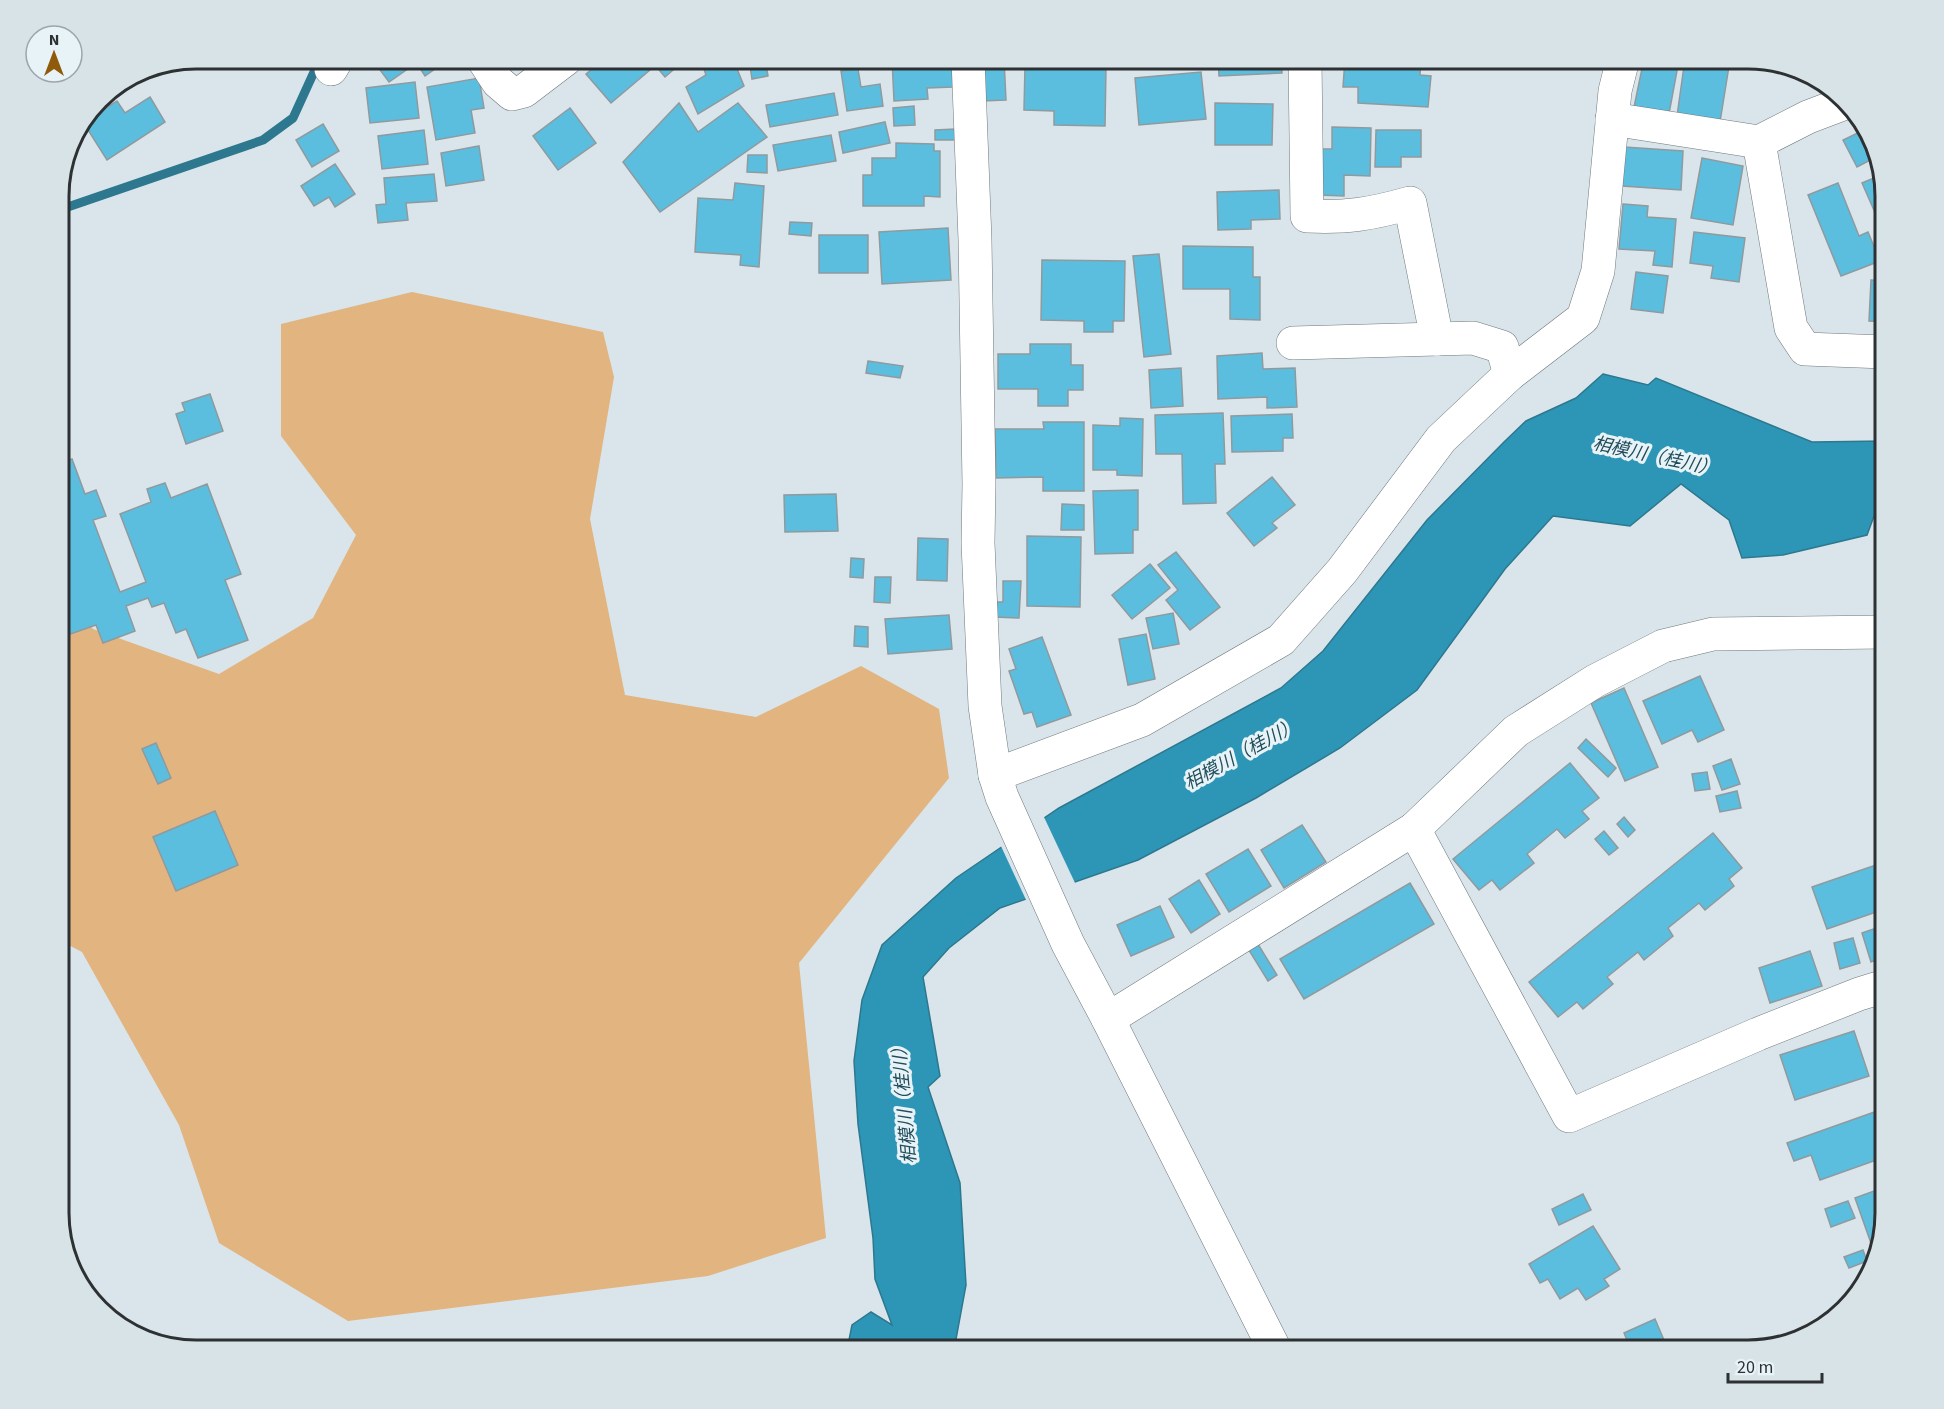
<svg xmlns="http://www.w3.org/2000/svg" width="1944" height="1409" font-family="'Source Sans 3','Noto Sans JP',sans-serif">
<rect width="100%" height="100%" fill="#d9e5ea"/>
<polygon fill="#e1b480" points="412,292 603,332 614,377 590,519 625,695 756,717 861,666 939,709 949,778 799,963 826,1238 708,1276 348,1321 219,1243 179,1125 82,952 59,940 59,588 93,629 219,674 313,618 356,535 281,436 281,324"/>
<polygon fill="#2d96b6" stroke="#2d788f" stroke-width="1.5" points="1603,374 1648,385 1656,378 1812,442 1885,441 1885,523 1877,508 1867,535 1783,555 1742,558 1729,520 1681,484 1630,526 1553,516 1505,569 1417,690 1340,748 1256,798 1138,860 1000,908 949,948 923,977 940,1076 928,1087 960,1183 966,1285 954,1350 847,1350 852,1325 871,1312 892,1325 875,1279 873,1238 858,1124 854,1061 862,1000 882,945 956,878 1059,808 1281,688 1323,651 1427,520 1504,442 1526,421 1576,398"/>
<polygon fill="#d9e5ea" points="1043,815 1076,885 1027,902 1000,844"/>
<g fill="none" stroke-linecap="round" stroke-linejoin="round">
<polyline stroke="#2d788f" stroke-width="9" points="59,210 263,140 293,118 319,61"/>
</g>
<g fill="#5bbedf" stroke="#8f9a9e" stroke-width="1.5">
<polygon points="381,59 402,59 409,68 389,82 375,63"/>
<polygon points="414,59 438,59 442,64 425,76"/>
<polygon points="604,59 640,59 650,70 611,103 586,74"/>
<polygon points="650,59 675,59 680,64 665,77"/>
<polygon points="704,59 733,59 744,86 698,114 686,87 706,75 702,63"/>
<polygon points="749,59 765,59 768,76 752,79"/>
<polygon points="892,59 952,59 953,87 927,88 928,99 894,101"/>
<polygon points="979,59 1004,59 1006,100 982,101"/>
<polygon points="1218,59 1281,59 1282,73 1219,76"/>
<polygon points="1345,59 1421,60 1420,75 1431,76 1428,107 1358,103 1358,87 1343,87"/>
<polygon points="1644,59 1679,60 1668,119 1633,112"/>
<polygon points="1685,59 1730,60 1720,122 1677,116"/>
<polygon points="1025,66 1106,68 1105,126 1054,125 1054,111 1024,110"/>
<polygon points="858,69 861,87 880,84 883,106 847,111 841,71"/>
<polygon points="1201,72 1206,119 1139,125 1135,78"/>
<polygon points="479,78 484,108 471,110 475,133 436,140 427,87"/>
<polygon points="415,82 419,118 370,123 366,88"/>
<polygon points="834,93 838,115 770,127 766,105"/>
<polygon points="150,97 165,122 107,160 83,122 117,101 125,113"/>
<polygon points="679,103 698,132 738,103 767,137 660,212 623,162"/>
<polygon points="1215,103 1273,104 1272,145 1215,145"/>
<polygon points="914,106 915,125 894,126 893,108"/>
<polygon points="570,108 596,143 558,170 533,136"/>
<polygon points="885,122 890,143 843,153 839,132"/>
<polygon points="323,124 339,151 312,167 296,140"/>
<polygon points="1332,127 1371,128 1370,176 1344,175 1344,196 1318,195 1319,149 1332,149"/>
<polygon points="955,129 955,140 935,140 935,130"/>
<polygon points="1866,129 1871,135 1876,157 1857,167 1843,140"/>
<polygon points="424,130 428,164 382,169 378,136"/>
<polygon points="1376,130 1421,130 1421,157 1401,157 1401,167 1375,167"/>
<polygon points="831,135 836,161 778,171 773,145"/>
<polygon points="896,143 934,144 934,151 940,151 940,197 924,196 924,206 863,206 863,175 872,175 872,158 896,158"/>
<polygon points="479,146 484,180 446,186 441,153"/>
<polygon points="1624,147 1683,151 1681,190 1622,186"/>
<polygon points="748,155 767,155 767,173 747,172"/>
<polygon points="1702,158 1743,166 1733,225 1691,218"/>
<polygon points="335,164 355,194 335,207 329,197 314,206 301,186"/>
<polygon points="434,174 437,201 406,203 408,220 378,223 376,205 386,204 384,178"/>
<polygon points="1881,175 1885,196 1885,222 1880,224 1862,183"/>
<polygon points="735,183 764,186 759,267 740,265 741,255 695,252 698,198 733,200"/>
<polygon points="1838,183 1859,236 1868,232 1880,261 1841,276 1808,195"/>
<polygon points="1279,190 1280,219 1251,220 1251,229 1218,230 1217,192"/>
<polygon points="1623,204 1648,206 1647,217 1676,219 1672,267 1653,265 1655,251 1619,249"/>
<polygon points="790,222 812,223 811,236 789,234"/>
<polygon points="948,228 951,280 882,284 879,232"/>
<polygon points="1694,232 1745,238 1739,282 1711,278 1713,266 1690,263"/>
<rect x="819" y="235" width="49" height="38"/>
<polygon points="1183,246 1253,247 1253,277 1260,277 1260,320 1230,319 1230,289 1183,289"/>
<polygon points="1159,254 1171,354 1144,357 1133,256"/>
<polygon points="1042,260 1125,261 1124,321 1113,321 1113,332 1084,332 1084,321 1041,320"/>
<polygon points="1636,272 1668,276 1663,313 1631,309"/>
<polygon points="1871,280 1885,281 1885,322 1869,321"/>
<polygon points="1030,344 1071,344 1071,365 1083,365 1083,390 1068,390 1068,406 1038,406 1038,389 998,389 998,354 1030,354"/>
<polygon points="1262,353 1263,369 1295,368 1297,407 1267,408 1267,397 1218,399 1217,356"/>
<polygon points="868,361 903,366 900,378 866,373"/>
<polygon points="1181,368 1183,406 1151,408 1149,370"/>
<polygon points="210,394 223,431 186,444 176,414 185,411 182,403"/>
<polygon points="1223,413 1225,464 1215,464 1216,503 1183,504 1182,454 1156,454 1155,415"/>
<polygon points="1292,414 1293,438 1283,438 1283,451 1232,452 1231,416"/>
<polygon points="1120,418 1143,419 1142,476 1117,475 1117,470 1093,470 1093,425 1120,426"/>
<polygon points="1043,422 1084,422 1084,491 1043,491 1043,477 996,478 995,429 1044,429"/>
<polygon points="59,459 60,463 72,459 85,494 96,490 106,516 93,520 120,592 146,582 120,514 151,502 147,489 165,483 171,498 207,484 241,574 225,580 248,640 198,658 186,629 176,633 164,603 152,607 148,598 126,606 135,631 103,643 96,625 59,638"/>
<polygon points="1272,477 1295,505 1272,523 1277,528 1254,546 1227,513"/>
<polygon points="1138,490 1138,530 1133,530 1133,553 1095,554 1093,491"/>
<polygon points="836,494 838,531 785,532 784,495"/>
<polygon points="1062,504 1084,505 1084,530 1061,530"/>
<polygon points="1027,536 1081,537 1080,607 1027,606"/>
<polygon points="918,538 948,539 947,581 917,580"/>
<polygon points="1176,552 1220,607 1190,630 1166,600 1178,590 1158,565"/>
<polygon points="851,558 864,559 863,578 850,577"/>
<polygon points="1150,564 1170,588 1132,619 1112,595"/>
<polygon points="875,577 891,577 890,603 874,602"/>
<polygon points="1003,581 1021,581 1019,618 994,617 994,602 1003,602"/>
<polygon points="1173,613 1179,644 1153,649 1146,618"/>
<polygon points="949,615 952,649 888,654 885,619"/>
<polygon points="855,626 868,627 868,647 854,646"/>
<polygon points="1146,634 1155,679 1128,685 1119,639"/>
<polygon points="1042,637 1071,715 1037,727 1032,712 1024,714 1009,671 1016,669 1009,649"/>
<polygon points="1700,676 1724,730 1698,742 1692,730 1662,744 1643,701"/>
<polygon points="1624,688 1658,767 1625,781 1591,703"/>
<polygon points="1586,739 1616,768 1608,777 1578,748"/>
<polygon points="156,743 171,778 158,784 142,749"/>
<polygon points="1731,759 1740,784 1722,790 1713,766"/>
<polygon points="1570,763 1599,798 1582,811 1589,819 1565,838 1557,829 1527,854 1534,863 1500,890 1492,880 1479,890 1453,859"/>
<polygon points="1707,772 1710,789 1695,791 1692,774"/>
<polygon points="1737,791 1741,808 1720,812 1716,796"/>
<polygon points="215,811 238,865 176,891 153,837"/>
<polygon points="1624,817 1635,830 1628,837 1617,824"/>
<polygon points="1302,825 1326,862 1284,888 1261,850"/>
<polygon points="1604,831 1618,848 1609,855 1595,839"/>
<polygon points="1713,833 1742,868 1729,879 1734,886 1705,910 1699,903 1668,928 1673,936 1644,960 1638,952 1607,977 1613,984 1583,1009 1577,1002 1558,1017 1529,982"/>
<polygon points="1248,849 1271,886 1229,912 1206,874"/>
<polygon points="1876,865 1885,892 1885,909 1827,929 1812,887"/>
<polygon points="1199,880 1220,914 1191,933 1169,899"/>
<polygon points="1410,883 1434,924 1304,999 1280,959"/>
<polygon points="1160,906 1174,937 1131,956 1117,925"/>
<polygon points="1885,925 1885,971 1881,958 1871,962 1862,933"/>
<polygon points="1853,938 1860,963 1840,969 1834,943"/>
<polygon points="1256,941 1277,975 1268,981 1247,947"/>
<polygon points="1810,951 1822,986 1770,1003 1759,968"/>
<polygon points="1854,1031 1869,1076 1795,1100 1780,1055"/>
<polygon points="1880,1110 1885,1125 1885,1157 1820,1180 1811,1155 1794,1161 1787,1143"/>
<polygon points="1885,1187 1885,1213 1875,1245 1872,1246 1855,1198"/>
<polygon points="1583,1194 1591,1210 1559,1225 1552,1209"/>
<polygon points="1848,1201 1855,1218 1831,1227 1825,1209"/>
<polygon points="1593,1226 1620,1269 1604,1279 1609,1286 1586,1300 1578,1288 1560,1299 1548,1279 1540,1283 1529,1264"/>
<polygon points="1863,1250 1867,1261 1849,1268 1844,1257"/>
<polygon points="1655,1319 1664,1340 1641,1350 1631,1350 1624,1333"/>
</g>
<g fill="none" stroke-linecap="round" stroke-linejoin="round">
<defs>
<g id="minor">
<polyline points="483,59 498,82 512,94 524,91 566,59"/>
<path d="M1305,59l2,157c40,2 64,-2 103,-13l27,136"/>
<polyline points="331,69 337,59"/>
<polyline points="1612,119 1759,142 1808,117 1845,103"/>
<polyline points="1759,142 1791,328 1805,349 1885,352"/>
<polyline points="1293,343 1473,338 1502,347 1510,374"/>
<polyline points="995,775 1142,720 1281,640 1342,571 1441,439 1510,374 1583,318 1598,271 1615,91 1623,59"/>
<polyline points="1414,829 1569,1116 1758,1034 1859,994 1885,986"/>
<polyline points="1108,1019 1414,829 1516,731 1595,681 1663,646 1713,634 1885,632"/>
</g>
<polyline id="major" points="968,59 975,240 979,484 978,543 985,706 995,775 1002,797 1068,944 1108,1019 1275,1350"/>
</defs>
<use href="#minor" stroke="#6f797d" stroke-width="34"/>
<use href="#major" stroke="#6f797d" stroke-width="34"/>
<use href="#minor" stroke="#fff" stroke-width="33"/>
<use href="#major" stroke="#fff" stroke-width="33"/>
</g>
<g text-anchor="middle" stroke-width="6" stroke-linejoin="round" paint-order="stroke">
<g font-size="18" font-style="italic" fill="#224d5b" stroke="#e7f3f7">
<text transform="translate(1655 456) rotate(12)" y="6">相模川（桂川）</text>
<text transform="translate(1241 754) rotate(-29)" y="6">相模川（桂川）</text>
<text transform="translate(904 1101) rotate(-95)" y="6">相模川（桂川）</text>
</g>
</g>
<path d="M0 0H1944V1409H0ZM196 69H1748A127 127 0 0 1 1875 196V1213A127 127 0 0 1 1748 1340H196A127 127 0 0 1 69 1213V196A127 127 0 0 1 196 69Z" fill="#d8e3e7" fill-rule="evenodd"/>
<path fill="none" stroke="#2d3133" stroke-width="3" d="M196 69H1748A127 127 0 0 1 1875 196V1213A127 127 0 0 1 1748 1340H196A127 127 0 0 1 69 1213V196A127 127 0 0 1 196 69Z"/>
<g transform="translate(54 54)"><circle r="28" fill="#e7f3f7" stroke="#9da5a9" stroke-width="1.5"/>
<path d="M0-4.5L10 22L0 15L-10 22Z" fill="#8f5a0b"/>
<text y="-9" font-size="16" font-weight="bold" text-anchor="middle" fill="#2d3133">N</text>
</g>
<path d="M1728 1373v9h94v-9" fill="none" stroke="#2d3133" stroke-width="3"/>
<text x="1737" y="1373" font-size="18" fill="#2d3133" stroke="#e7f3f7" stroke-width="4.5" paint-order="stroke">20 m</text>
</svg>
